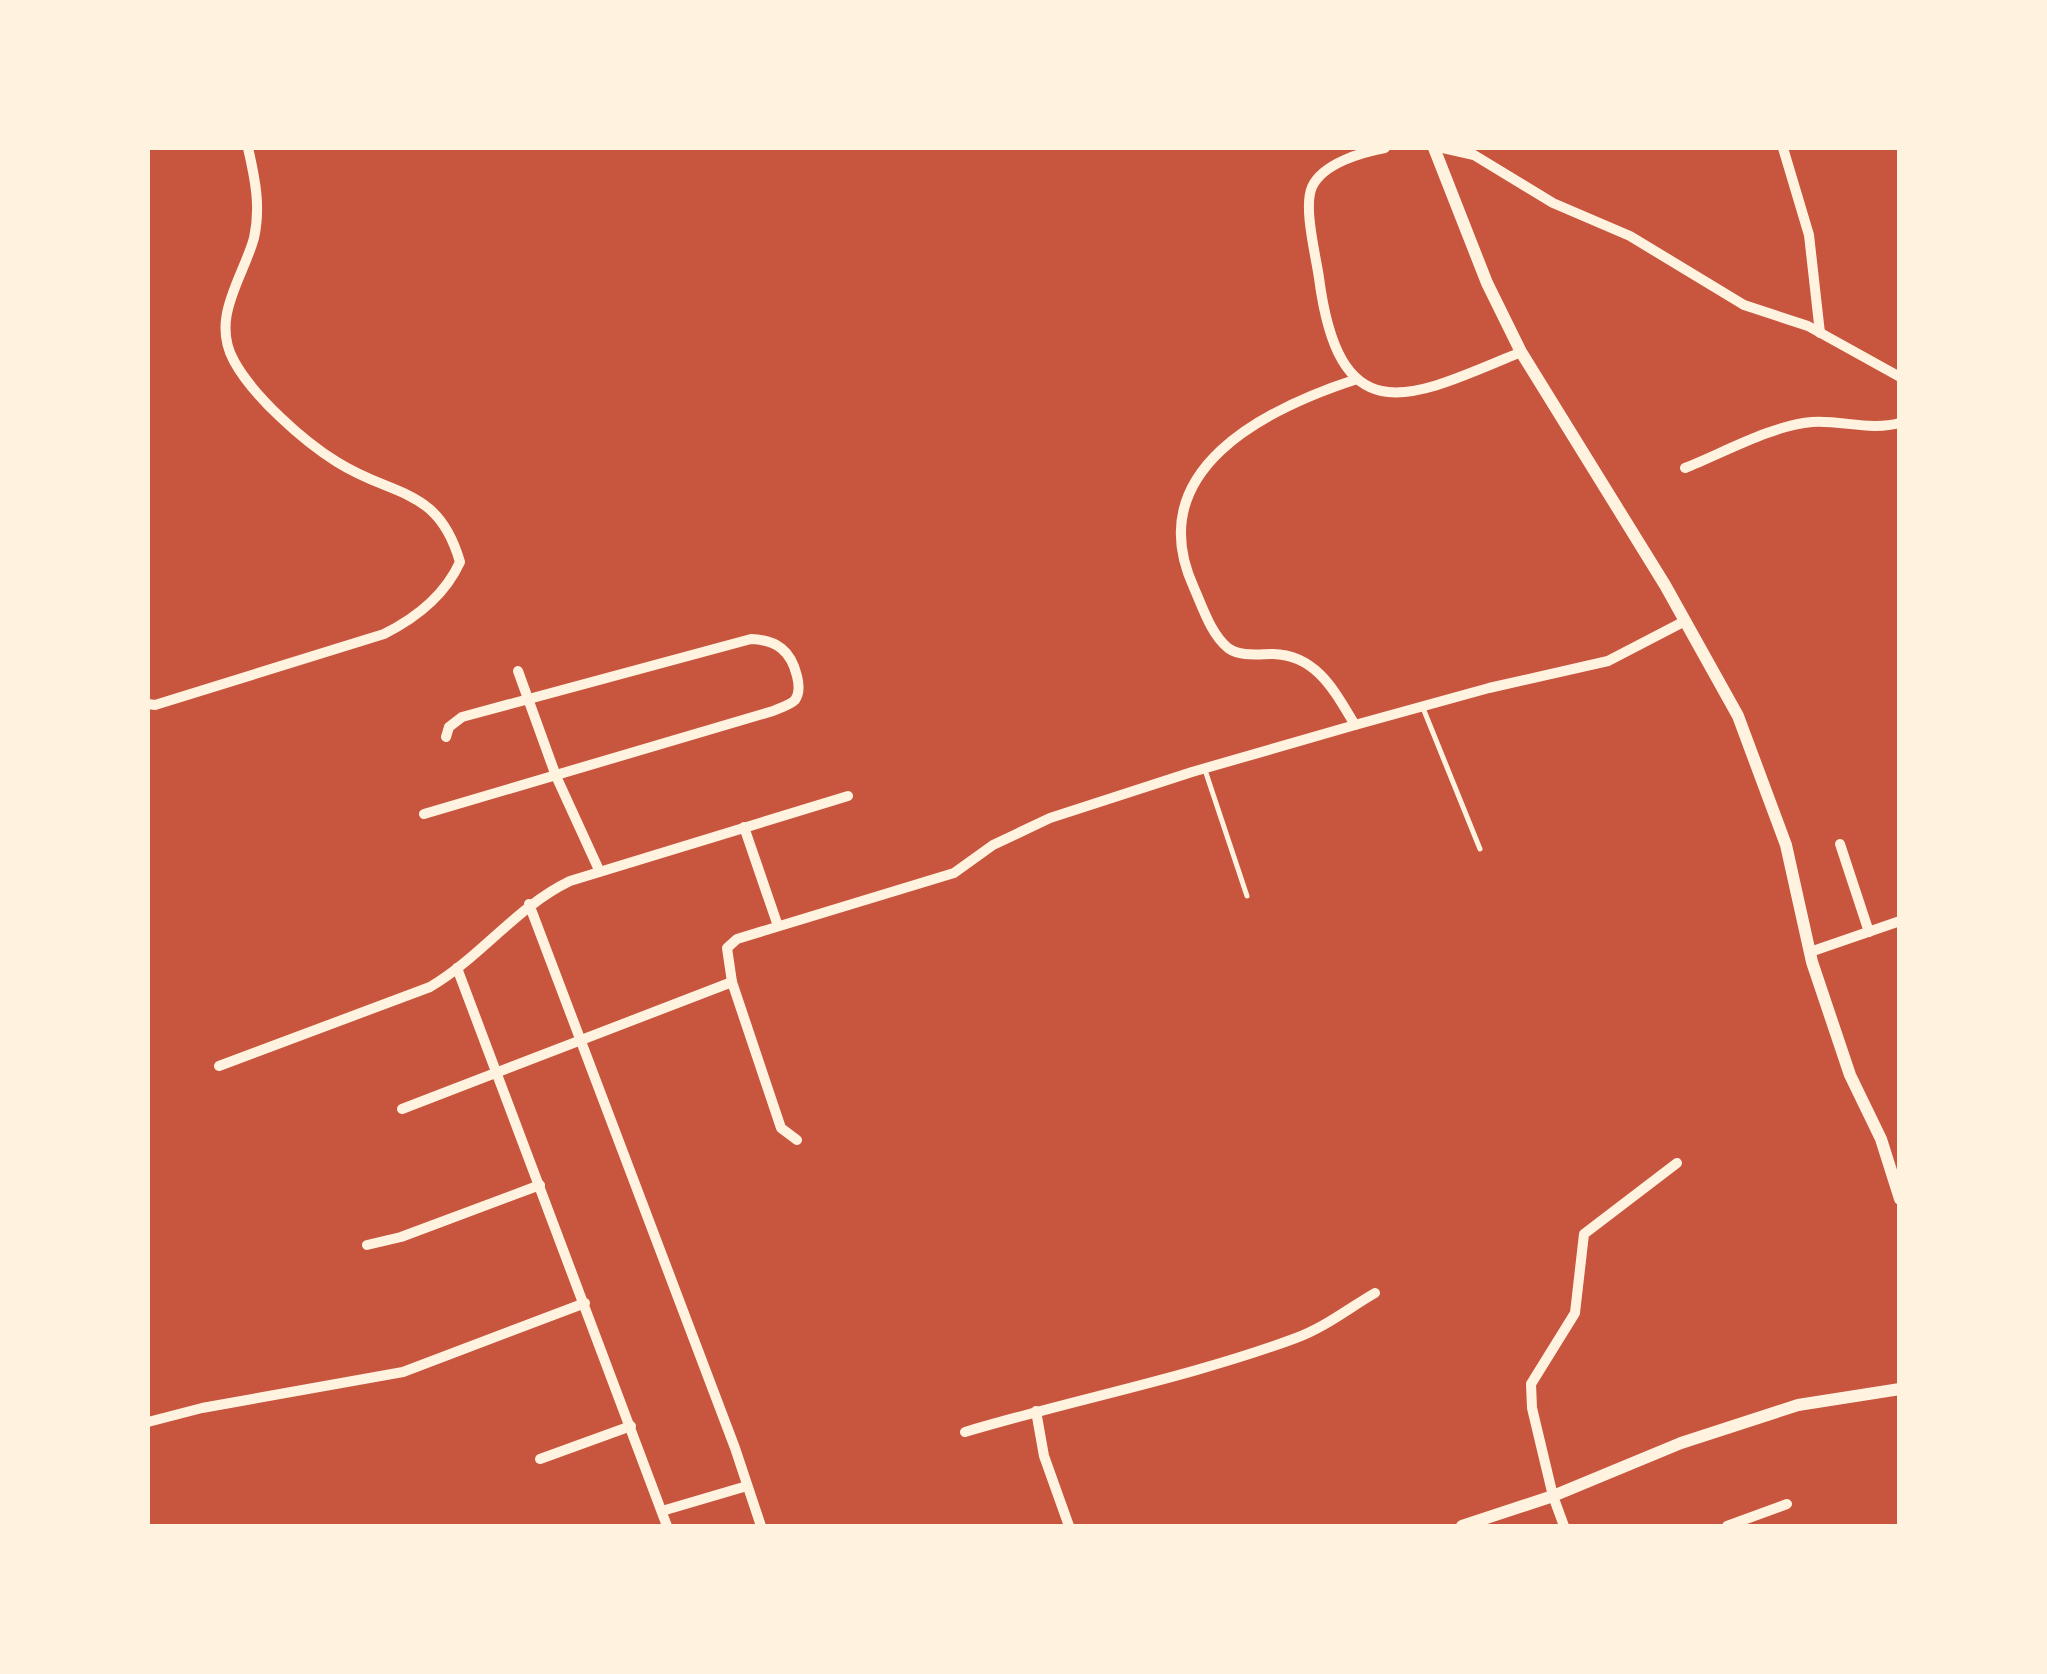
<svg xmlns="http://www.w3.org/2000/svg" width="2047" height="1674" font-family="'DM Sans',sans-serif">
<rect width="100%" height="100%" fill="#c8553d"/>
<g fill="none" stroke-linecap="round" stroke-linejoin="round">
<g stroke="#fff3e0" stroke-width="5">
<polyline points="1423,708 1480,849"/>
<polyline points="1205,770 1247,896"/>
</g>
<g stroke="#fff3e0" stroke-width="10">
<path d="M1385,148c-22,4 -62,15 -73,39 -9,20 4,69 7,91 21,159 92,120 202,74"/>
<polyline points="1443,148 1474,155 1553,203 1630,236 1744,305 1808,326 1900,377"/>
<polyline points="1783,148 1809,235 1820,333"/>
<path d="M1685,468c38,-15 88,-43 127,-46 30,-2 58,9 88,1"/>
<polyline points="518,671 556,776 599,870"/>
<path d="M148,704l7,1 229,-71c32,-16 61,-39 76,-72 -22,-76 -66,-64 -123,-100 -34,-21 -84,-66 -103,-101 -24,-43 9,-83 20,-123 7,-31 1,-60 -6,-90"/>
<path d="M1355,725c-20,-33 -38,-70 -82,-71 -14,0 -33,3 -45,-6 -17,-14 -25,-40 -34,-60 -54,-118 71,-179 163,-209"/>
<path d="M424,814l349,-103c7,-3 17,-6 22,-11 5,-7 4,-16 2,-24 -6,-25 -20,-36 -46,-37l-289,78 -13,10 -3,10"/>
<polyline points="744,827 778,926"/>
<polyline points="1840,844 1869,932"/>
<polyline points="529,904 735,1448 761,1526"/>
<polyline points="1810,952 1900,921"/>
<polyline points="457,968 667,1526"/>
<path d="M219,1066l211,-79c51,-30 86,-80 140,-106l278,-85"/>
<polyline points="402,1109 732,982"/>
<polyline points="797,1140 781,1128 732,982 727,948 737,939 954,873 993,845 1050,818 1192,772 1355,725 1489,688 1608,661 1685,621"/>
<polyline points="367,1245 401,1237 540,1185"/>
<polyline points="1036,1411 1044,1456 1069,1526"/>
<polyline points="148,1422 202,1408 403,1372 585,1303"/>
<path d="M965,1432c110,-33 223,-54 331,-94 28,-10 53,-30 79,-45"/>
<polyline points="540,1459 631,1426"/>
<polyline points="662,1511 747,1486"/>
<polyline points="1564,1526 1553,1496 1532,1408 1531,1384 1575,1313 1584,1234 1677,1163"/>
<polyline points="1727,1526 1787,1504"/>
</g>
<g stroke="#fff3e0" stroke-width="12">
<polyline points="1434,148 1487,283 1521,352 1665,585 1738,716 1786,845 1812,962 1850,1075 1881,1139 1900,1199"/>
<polyline points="1462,1526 1553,1496 1681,1443 1798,1405 1900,1389"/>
</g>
</g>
<rect width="2047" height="1674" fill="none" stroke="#fff3e0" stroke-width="300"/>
</svg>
